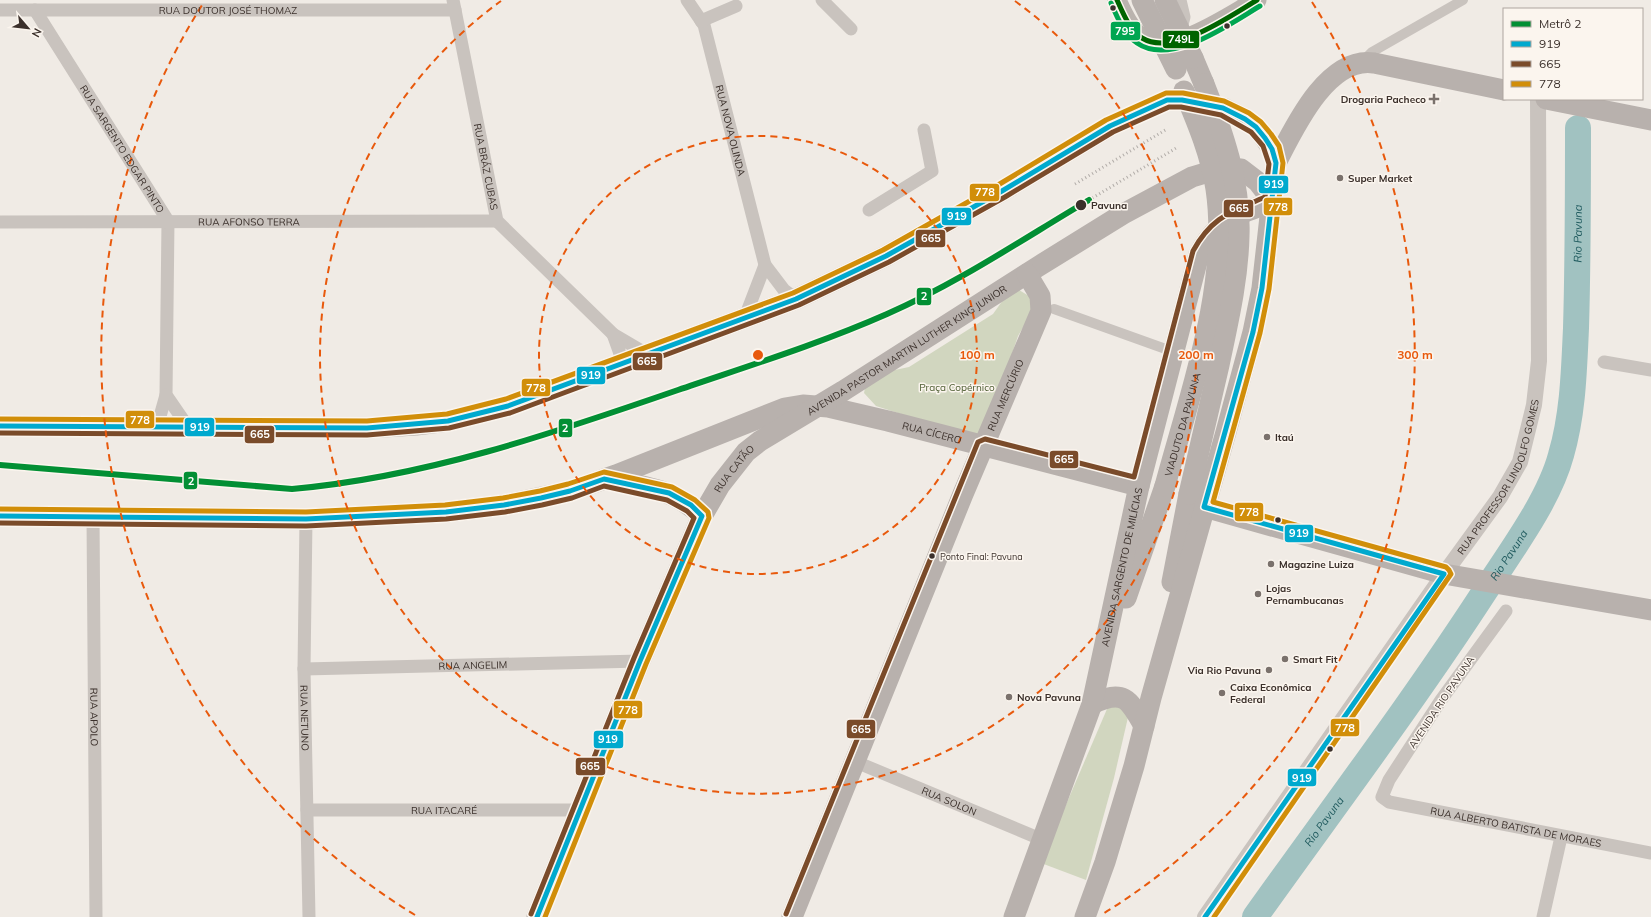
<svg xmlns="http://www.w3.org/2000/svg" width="1651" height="917" font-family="Mulish,sans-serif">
<rect width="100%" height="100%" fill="#f0ebe5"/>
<g fill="#d1d6bf">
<polygon points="1019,290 1029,296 1032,301 1032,312 1018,336 983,440 876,406 864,393 865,388 890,371 909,367 993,314 1003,300"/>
<polygon points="1110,702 1129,713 1114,778 1086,880 1041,863"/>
</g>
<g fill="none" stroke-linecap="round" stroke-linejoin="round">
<path stroke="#a1c2c1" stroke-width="26" id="s1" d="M1255,917c77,-108 158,-215 230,-326 26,-40 64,-91 76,-136 12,-41 13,-84 15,-127 2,-67 2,-133 2,-200"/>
<g stroke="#c9c3be" stroke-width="10">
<polyline points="1363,61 1372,52 1463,0"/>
<polyline points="1054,309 1174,352"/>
</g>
<g stroke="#c9c3be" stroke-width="13">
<path id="s2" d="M453,0l44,221 116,113 34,20"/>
<path id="s3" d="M687,0l17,25 61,240"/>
<polyline points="822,0 851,29"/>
<polyline points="1180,0 1184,17 1180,32"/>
<path id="s4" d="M0,10h455"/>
<path id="s5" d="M35,10l133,211 -2,174 22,32"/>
<polyline points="701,21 736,6"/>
<polyline points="869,210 932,171 924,130"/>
<path id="s6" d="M0,222l497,-1"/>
<polyline points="745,317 765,265 784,290 796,299"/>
<polyline points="613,334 623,362"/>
<polyline points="1604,362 1651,370"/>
<polyline points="157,427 166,395"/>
<path id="s7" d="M93,517l3,400"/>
<path id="s8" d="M306,519l-2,150 5,248"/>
<path id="s9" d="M1506,611l-65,89 -52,80 -7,17 7,5 262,51"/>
<path id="s10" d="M304,669l336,-8"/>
<path id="s11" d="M856,762l187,78"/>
<path id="s12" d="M307,810h273"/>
<polyline points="1543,917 1561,837"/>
</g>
<path stroke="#c9c3be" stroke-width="16" id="s13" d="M1205,917l239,-343 56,-77 20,-35 14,-57 5,-44 -1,-262"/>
<path stroke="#bab3ae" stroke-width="19" d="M1117,0c6,13 13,29 25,38 28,20 89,-24 115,-38"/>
<g stroke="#b8b1ad" stroke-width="21">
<polyline points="1193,58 1204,84"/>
<polyline points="1546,99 1651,120"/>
<polyline points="0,426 367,428 416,425 448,421 508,406 796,299 886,256 1002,191 1110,126 1167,100 1182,100 1223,108 1245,119 1256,127 1265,138 1272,149 1276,163"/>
<path d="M604,479c39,7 69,9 98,37"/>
<polyline points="1204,507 1444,574 1651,610"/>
<path id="s14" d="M0,516l306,3 140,-7 58,-7 66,-14 46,-16 169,-67 18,-3 25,2 60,14 251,65"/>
<polyline points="1172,582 1189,494"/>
<polyline points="1126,598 1165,486"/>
<path d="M1092,704c32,-15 37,-5 52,22"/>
<path id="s15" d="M537,917l103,-256 62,-145 18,-31 26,-33 14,-11 83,-50 196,-125 84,-52 69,-37 30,-9 19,1 17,13 14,18"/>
<path id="s16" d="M792,917l171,-423 78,-183 -1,-15 -13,-22"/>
<path id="s17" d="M1014,917l78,-213 47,-218 60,-232c10,-19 26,-34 46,-42 9,-4 18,-6 27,-11"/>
<path d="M1085,917l20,-55 29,-96 17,-68 75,-266 27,-100 9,-44 14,-125c18,-35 51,-107 98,-100l130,27"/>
</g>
<g stroke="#b1aca8" stroke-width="3" stroke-dasharray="1 3" stroke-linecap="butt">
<polyline points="1075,184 1167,129"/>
<polyline points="1089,200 1178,147"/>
</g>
<g stroke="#b8b1ad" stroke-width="21">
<polyline points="1142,0 1176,69"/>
<polyline points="1165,0 1193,58"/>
<path id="s18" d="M1165,486c25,-93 65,-201 51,-297 -5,-34 -19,-67 -32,-98"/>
<path d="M1189,494c10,-43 20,-86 30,-129 9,-43 19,-85 20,-129 2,-52 -16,-104 -35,-152"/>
</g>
<defs>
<g id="bus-1">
<polyline points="0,426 367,428 448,421 508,406 796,299 886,256 1002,191 1110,126 1167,100 1182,100 1223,108 1245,119 1256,127 1265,138 1272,149 1276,163 1262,288 1253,332 1204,507 1444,574 1205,917"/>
<polyline points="0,516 306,519 446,512 504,505 541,498 570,491 604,479 669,493 691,505 702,516 640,661 537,917"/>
</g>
<g id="bus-2">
<path d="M0,433l367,2 82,-7 61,-15 289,-108 90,-43 116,-65 108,-65 56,-25h12l40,8 30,17 12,14 6,18 -4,33c-33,15 -53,19 -72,54l-59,226 -149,-38 -7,3 -192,472"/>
<polyline points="0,523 306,526 446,519 505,512 542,505 572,498 604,486 667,500 687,511 694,518 634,658 531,914"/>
</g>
<g id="bus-3">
<polyline points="0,419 367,421 447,414 506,399 793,293 883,250 998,185 1106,120 1166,93 1183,93 1224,101 1249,113 1261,122 1271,134 1279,146 1283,163 1269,289 1260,333 1213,502 1446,567 1449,570 1451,574 1214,917"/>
<polyline points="0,509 306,512 445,505 503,498 540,491 568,484 604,472 672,487 695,500 708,512 709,518 646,664 545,917"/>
</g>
<path id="bus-4" d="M1117,0c6,13 13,31 25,38 31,19 88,-22 115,-38"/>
<path id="bus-5" d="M1111,3c6,14 13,31 26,40 34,24 94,-20 123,-37"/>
</defs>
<use href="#bus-1" stroke="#fbf5ee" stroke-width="8"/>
<use href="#bus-2" stroke="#fbf5ee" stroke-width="8"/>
<use href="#bus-3" stroke="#fbf5ee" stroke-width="8"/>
<use href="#bus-4" stroke="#fbf5ee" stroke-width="8"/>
<use href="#bus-5" stroke="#fbf5ee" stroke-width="8"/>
<use href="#bus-1" stroke="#00a9ce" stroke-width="5"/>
<use href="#bus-2" stroke="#7a4b2a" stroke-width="5"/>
<use href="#bus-3" stroke="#d18e09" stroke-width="5"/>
<use href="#bus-4" stroke="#006400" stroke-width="5"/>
<use href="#bus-5" stroke="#00a651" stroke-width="5"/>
<defs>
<path id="metro-1" d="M0,465l292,24c134,-12 259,-55 386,-99 70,-24 141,-46 209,-76 71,-31 136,-75 202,-114"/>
</defs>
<use href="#metro-1" stroke="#fbf5ee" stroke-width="9"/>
<use href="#metro-1" stroke="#028f34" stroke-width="6"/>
</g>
<g fill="none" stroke="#e8590c" stroke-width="2" stroke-dasharray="7 5">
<circle cx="758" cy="355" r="219"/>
<path d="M1015 1A438 438 0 1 1 501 1"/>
<path d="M415 915A657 657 0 0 1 204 2M1312 2A657 657 0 0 1 1101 915"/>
</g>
<g fill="#3b302b" stroke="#fbf5ee" stroke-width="1.5">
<circle cx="1113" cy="8" r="3.5"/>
<circle cx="1227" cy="26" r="3.5"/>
<circle cx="1081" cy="205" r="6"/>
<circle cx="1278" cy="520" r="3.5"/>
<circle cx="932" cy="556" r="3.5"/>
<circle cx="1330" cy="749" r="3.5"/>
</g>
<g fill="#7a716c" stroke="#fbf5ee" stroke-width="1.5">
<path d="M1432 93h4v4h4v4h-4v4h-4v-4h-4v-4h4z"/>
<circle cx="1340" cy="178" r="4"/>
<circle cx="1267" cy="437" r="4"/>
<circle cx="1271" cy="564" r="4"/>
<circle cx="1258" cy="594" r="4"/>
<circle cx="1285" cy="659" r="4"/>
<circle cx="1269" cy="670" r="4"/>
<circle cx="1222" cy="693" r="4"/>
<circle cx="1009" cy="697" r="4"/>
</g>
<g text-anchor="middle" stroke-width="3" stroke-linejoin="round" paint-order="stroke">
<g font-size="9" fill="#3b302b" stroke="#fbf5ee" text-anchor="start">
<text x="940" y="560">Ponto Final: Pavuna</text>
</g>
<g font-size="10" fill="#3b302b" stroke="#fbf5ee">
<text dy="4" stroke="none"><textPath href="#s4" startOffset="228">RUA DOUTOR JOSÉ THOMAZ</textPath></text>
<text dy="4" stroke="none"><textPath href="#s3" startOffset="139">RUA NOVA OLINDA</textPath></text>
<text dy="4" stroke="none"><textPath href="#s5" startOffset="164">RUA SARGENTO EDGAR PINTO</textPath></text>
<text dy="4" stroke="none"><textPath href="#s2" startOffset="170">RUA BRÁZ CUBAS</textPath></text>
<text dy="4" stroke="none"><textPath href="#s6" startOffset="249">RUA AFONSO TERRA</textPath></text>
<text dy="4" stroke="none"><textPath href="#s15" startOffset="702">AVENIDA PASTOR MARTIN LUTHER KING JUNIOR</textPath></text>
<text dy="4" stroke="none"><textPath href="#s16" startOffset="564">RUA MERCÚRIO</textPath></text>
<text dy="4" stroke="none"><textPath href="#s18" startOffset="64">VIADUTO DA PAVUNA</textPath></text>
<text dy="4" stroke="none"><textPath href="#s14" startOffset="953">RUA CÍCERO</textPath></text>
<text dy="4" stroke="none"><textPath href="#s15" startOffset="491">RUA CATÃO</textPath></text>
<text dy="4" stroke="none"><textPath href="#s13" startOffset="531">RUA PROFESSOR LINDOLFO GOMES</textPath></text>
<text dy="4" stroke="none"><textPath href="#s17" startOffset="367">AVENIDA SARGENTO DE MILÍCIAS</textPath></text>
<text dy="4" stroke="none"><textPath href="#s10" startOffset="169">RUA ANGELIM</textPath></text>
<text transform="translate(1441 702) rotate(-56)" y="4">AVENIDA RIO PAVUNA</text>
<text dy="4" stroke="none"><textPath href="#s7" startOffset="200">RUA APOLO</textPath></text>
<text dy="4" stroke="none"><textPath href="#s8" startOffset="199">RUA NETUNO</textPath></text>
<text dy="4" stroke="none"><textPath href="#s11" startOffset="101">RUA SOLON</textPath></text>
<text dy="4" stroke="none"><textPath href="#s12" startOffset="137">RUA ITACARÉ</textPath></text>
<text dy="4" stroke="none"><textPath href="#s9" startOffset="362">RUA ALBERTO BATISTA DE MORAES</textPath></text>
</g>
<g font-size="10" font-weight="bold" fill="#3b302b" stroke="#fbf5ee" text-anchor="start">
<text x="1426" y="103" text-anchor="end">Drogaria Pacheco</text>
<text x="1348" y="182">Super Market</text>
<text x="1275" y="441">Itaú</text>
<text x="1279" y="568">Magazine Luiza</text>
<text x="1266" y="592">Lojas<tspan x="1266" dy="12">Pernambucanas</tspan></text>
<text x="1293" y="663">Smart Fit</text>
<text x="1261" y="674" text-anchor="end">Via Rio Pavuna</text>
<text x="1230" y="691">Caixa Econômica<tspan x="1230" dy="12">Federal</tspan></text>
<text x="1017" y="701">Nova Pavuna</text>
</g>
<g font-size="10" font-weight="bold" fill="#3b302b" stroke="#fbf5ee" text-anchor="start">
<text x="1091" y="209">Pavuna</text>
</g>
<g font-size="10" fill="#4a5a2e" stroke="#fbf5ee">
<text x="957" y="391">Praça Copérnico</text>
</g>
<g font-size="11" font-style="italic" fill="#1f5a5e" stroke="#fbf5ee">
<text dy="4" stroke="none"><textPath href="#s1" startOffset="778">Rio Pavuna</textPath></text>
<text dy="4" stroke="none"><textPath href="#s1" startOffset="442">Rio Pavuna</textPath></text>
<text dy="4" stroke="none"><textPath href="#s1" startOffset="118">Rio Pavuna</textPath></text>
</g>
</g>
<circle cx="758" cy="355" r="6" fill="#e8590c" stroke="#fbf5ee" stroke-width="2"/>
<g font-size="12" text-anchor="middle" font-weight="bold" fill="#e8590c" stroke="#fbf5ee" stroke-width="3" stroke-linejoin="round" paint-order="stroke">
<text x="977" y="359">100 m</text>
<text x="1196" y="359">200 m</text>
<text x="1415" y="359">300 m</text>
</g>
<g stroke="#fbf5ee" stroke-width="1.5">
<rect x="1110" y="21" width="31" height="20" rx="4" fill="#00a651"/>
<rect x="1162" y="30" width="38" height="19" rx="4" fill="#006400"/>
<rect x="1258" y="175" width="31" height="19" rx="4" fill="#00a9ce"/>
<rect x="969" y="183" width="31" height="19" rx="4" fill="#d18e09"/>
<rect x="1263" y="197" width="30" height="19" rx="4" fill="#d18e09"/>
<rect x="1223" y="199" width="31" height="19" rx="4" fill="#7a4b2a"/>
<rect x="941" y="207" width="31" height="19" rx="4" fill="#00a9ce"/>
<rect x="915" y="229" width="31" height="19" rx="4" fill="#7a4b2a"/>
<rect x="916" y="287" width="16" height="19" rx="4" fill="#028f34"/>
<rect x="632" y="352" width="31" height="19" rx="4" fill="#7a4b2a"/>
<rect x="576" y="366" width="30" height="19" rx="4" fill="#00a9ce"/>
<rect x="521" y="378" width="30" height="19" rx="4" fill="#d18e09"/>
<rect x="125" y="410" width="30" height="19" rx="4" fill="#d18e09"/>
<rect x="184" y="417" width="31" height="20" rx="4" fill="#00a9ce"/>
<rect x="558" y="418" width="15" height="20" rx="4" fill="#028f34"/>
<rect x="244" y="425" width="31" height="19" rx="4" fill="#7a4b2a"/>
<rect x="1049" y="450" width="30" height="19" rx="4" fill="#7a4b2a"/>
<rect x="183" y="471" width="15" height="19" rx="4" fill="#028f34"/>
<rect x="1234" y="502" width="30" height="20" rx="4" fill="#d18e09"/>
<rect x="1284" y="524" width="30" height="19" rx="4" fill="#00a9ce"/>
<rect x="613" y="700" width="30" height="19" rx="4" fill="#d18e09"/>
<rect x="1330" y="718" width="30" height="19" rx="4" fill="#d18e09"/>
<rect x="846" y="719" width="30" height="20" rx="4" fill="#7a4b2a"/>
<rect x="593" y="730" width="31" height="19" rx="4" fill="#00a9ce"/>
<rect x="575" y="757" width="31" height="19" rx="4" fill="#7a4b2a"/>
<rect x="1287" y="768" width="30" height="19" rx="4" fill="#00a9ce"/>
</g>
<g font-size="11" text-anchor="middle" font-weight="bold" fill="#fff">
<text x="1125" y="35">795</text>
<text x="1181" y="43">749L</text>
<text x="1274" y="188">919</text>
<text x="985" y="196">778</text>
<text x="1278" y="211">778</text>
<text x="1239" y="212">665</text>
<text x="957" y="220">919</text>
<text x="931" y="242">665</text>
<text x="924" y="300">2</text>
<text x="647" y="365">665</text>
<text x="591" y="379">919</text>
<text x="536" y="392">778</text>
<text x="140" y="424">778</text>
<text x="200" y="431">919</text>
<text x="565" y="432">2</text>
<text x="260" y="438">665</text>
<text x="1064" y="463">665</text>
<text x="191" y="485">2</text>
<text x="1249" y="516">778</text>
<text x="1299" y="537">919</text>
<text x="628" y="714">778</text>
<text x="1345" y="732">778</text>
<text x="861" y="733">665</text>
<text x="608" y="743">919</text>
<text x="590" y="770">665</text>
<text x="1302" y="782">919</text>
</g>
<rect x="1503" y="8" width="140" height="92" fill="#fbf5ee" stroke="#aea6a0"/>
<rect x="1511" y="21" width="20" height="6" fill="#028f34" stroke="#aea6a0"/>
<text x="1539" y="28" font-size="12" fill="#3b302b">Metrô 2</text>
<rect x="1511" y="41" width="20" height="6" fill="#00a9ce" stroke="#aea6a0"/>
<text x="1539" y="48" font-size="12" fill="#3b302b">919</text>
<rect x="1511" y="61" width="20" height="6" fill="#7a4b2a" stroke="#aea6a0"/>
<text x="1539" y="68" font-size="12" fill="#3b302b">665</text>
<rect x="1511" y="81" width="20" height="6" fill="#d18e09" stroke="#aea6a0"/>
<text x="1539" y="88" font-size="12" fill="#3b302b">778</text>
<g transform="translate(28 28) rotate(118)" stroke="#fbf5ee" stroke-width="3" paint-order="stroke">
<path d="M0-3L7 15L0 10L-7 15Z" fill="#3b302b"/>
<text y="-6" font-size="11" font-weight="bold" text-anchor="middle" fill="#3b302b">N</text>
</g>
</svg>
